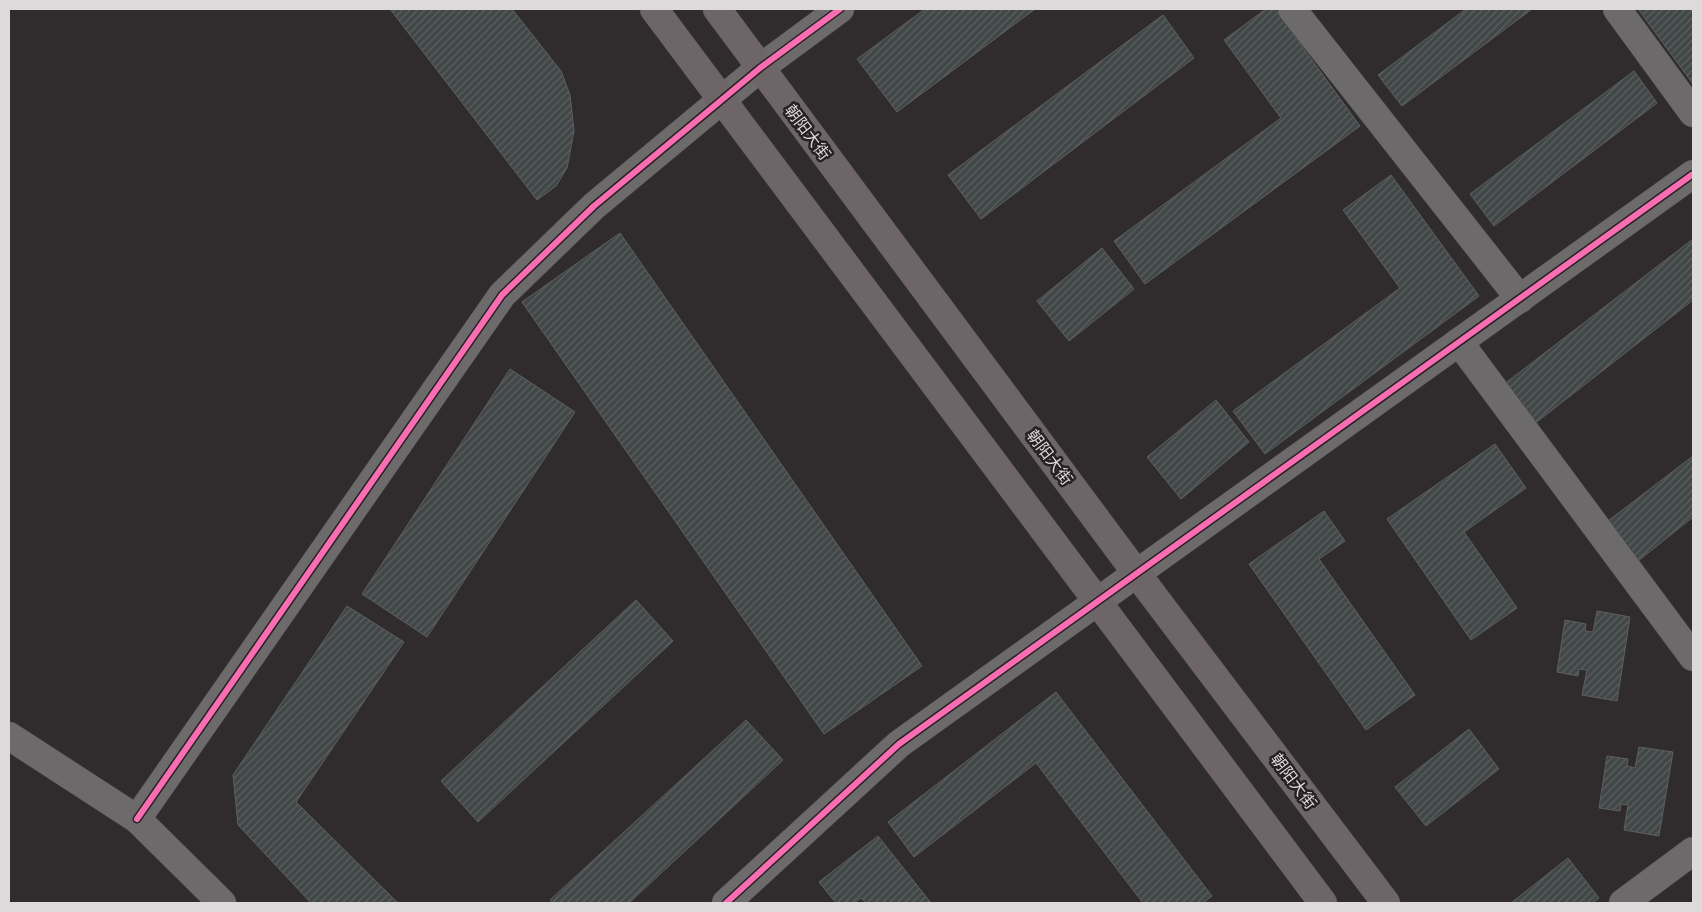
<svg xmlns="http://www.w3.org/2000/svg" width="1702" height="912" font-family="Arial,'Noto Sans SC',sans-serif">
<defs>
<pattern id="building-hatch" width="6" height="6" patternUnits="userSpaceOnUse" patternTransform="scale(1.25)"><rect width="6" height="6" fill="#404746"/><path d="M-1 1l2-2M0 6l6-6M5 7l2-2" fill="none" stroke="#5b6160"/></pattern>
</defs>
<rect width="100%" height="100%" fill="#302c2d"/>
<g fill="url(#building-hatch)" stroke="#5f5f5f">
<polygon points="390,9 512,9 561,71 570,95 574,131 567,168 556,186 537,200"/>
<polygon points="925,9 1035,9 897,112 857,59"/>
<polygon points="1266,9 1275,9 1360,126 1145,284 1114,241 1281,118 1224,40"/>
<polygon points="1466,9 1532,9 1402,106 1378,75"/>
<polygon points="1638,9 1693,9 1693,84"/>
<polygon points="1163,15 1194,58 981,219 948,175"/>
<polygon points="1634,71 1657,103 1494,226 1470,194"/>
<polygon points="1391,175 1479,296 1265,454 1233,411 1400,288 1343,210"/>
<polygon points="620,233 922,666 824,734 522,302"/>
<polygon points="1693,239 1693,300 1533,425 1503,385"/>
<polygon points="1102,248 1134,289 1069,341 1037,301"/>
<polygon points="510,369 575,412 427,637 362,594"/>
<polygon points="1216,400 1249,442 1181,499 1147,457"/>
<polygon points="1495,444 1526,488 1464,532 1517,608 1471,640 1387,519"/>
<polygon points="1693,456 1693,517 1638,561 1608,521"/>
<polygon points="1324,511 1345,541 1319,559 1415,695 1366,730 1249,564"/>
<polygon points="636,600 673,641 478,822 441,781"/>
<polygon points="347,606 404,642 296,802 398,903 311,903 238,825 233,775"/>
<polygon points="1597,611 1630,617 1617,701 1582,695 1587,670 1579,669 1578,676 1557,672 1565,620 1586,624 1585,631 1593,632"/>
<polygon points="1056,692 1212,896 1203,903 1143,903 1036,763 914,857 888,822"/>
<polygon points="746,720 783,760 629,903 553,903 550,900"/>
<polygon points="1469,729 1499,769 1426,826 1395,787"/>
<polygon points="1639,747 1673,752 1659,836 1624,830 1628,805 1621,804 1620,811 1599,808 1607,756 1628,759 1627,766 1635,768"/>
<polygon points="878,836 931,903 866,903 861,898 854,903 836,903 819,882"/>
<polygon points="1568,858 1599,898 1592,903 1511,903"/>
</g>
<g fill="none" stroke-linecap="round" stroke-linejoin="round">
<defs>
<g id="minor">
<polyline points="1292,9 1520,299"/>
<polyline points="1617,9 1693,113"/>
<polyline points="1459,342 1693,657"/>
<polyline points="9,736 137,819 222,903"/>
<polyline points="137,819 502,295 594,206 760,68 840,9"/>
<polyline points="726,903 899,744 1693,174"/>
<polyline points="1623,903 1693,851"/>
</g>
<g id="major">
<polyline points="654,9 1323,903"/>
<polyline points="717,9 1137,574 1386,903"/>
</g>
</defs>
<use href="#minor" stroke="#4b4949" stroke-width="29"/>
<use href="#major" stroke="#4b4949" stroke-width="29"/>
<use href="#minor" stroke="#6d6a6b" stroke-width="28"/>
<use href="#major" stroke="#6e6568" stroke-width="28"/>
<defs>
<g id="cycleway">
<polyline points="137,819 502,295 594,206 760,68 840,9"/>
<polyline points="726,903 899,744 1693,174"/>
</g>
</defs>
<use href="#cycleway" stroke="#272122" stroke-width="9"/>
<use href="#cycleway" stroke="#f96db3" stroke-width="6"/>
</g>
<g text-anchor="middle" stroke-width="5" stroke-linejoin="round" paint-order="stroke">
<g font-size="16" fill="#dedadb" stroke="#272122">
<text transform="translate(808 132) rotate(53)" y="6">朝阳大街</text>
<text transform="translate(1050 457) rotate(53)" y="6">朝阳大街</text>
<text transform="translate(1294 781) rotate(53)" y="6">朝阳大街</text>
</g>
</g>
<rect width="1702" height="912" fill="none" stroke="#dedadb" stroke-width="20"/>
</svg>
